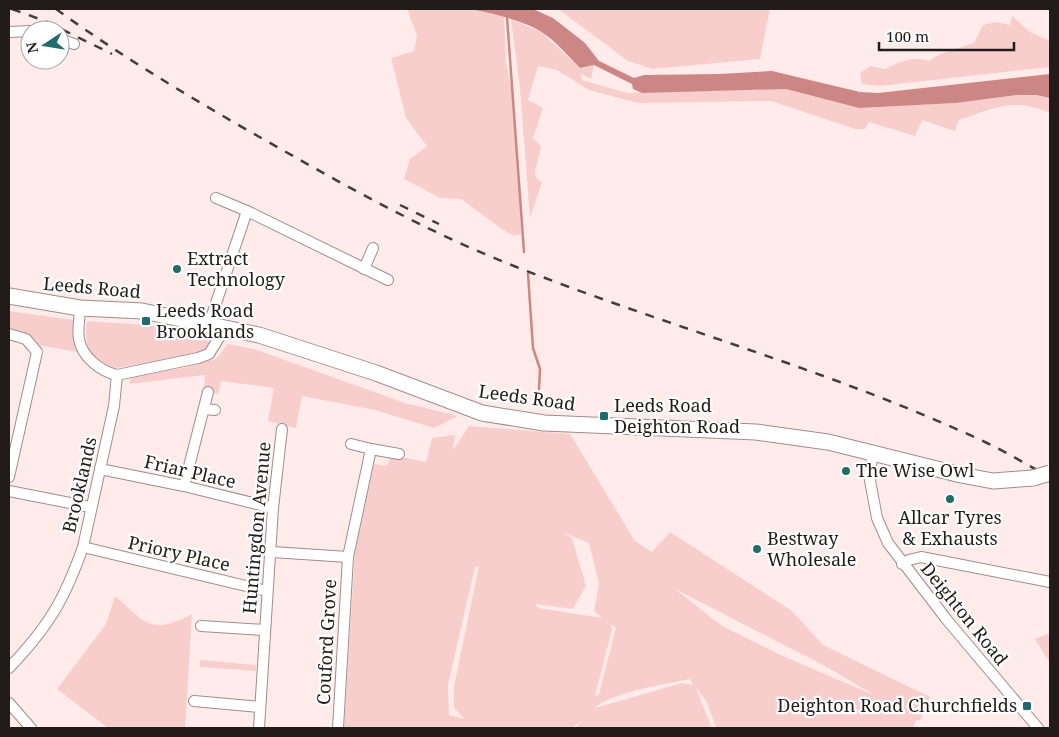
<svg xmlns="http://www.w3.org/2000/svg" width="1059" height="737" font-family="'Noto Serif',serif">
<rect width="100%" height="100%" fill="#ffecea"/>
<g fill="#f8cecc" fill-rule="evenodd">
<polygon points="407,9 470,9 504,17 506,63 511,88 517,152 521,234 514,236 502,229 461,199 440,198 404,179 410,159 427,146 406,118 391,58 414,51 417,35"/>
<polygon points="558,9 770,9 760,59 652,69 628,61"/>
<path d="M1012,16l18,16 20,9v26l-170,19 -18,-2 -2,-11 10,-7 15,3c15,-7 28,-14 44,-8l11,-7 34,-11 9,-18 13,-3 14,3z"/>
<path d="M511,19l30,13 39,36 14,-3 -3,14 -10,-5 1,6 45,13 159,-4 73,19 97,-5 61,-8h19l14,3v15c-38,-16 -54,-5 -91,7l-4,11 -33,-11 -7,16 -46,-14 -4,7h-10l-84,-28 -133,2 -49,-13 -32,-20 -19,-4 -10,34 15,8 -10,30 8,9 -6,24 1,7 6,4 -12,36 -10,-130z"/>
<path d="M9,311l65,9c4,12 -2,20 3,32l-39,-7 -15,-11 -14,-4z"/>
<path d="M87,321l60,4 62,11c2,12 -5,15 -14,19l-79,13c-25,-8 -33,-22 -29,-47z"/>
<polygon points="228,344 254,349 405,403 458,416 434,428 375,410 302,396 296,428 268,421 274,388 221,381 218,394 204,391 205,375 129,384 131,377 183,368 216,359"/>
<path d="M469,426l101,8 65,107 17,11 18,-20 122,79 31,34 107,52 -10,24 -3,-1 -5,8h-196l-9,-26 -11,-14 16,40h-136l4,-6 -8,6h-228l11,-176 19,-88 13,2 4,-11 35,7 6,-24 23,-3 -2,15zM561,532l28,11 10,41 -5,27 8,7 -64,-10 -3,-4 38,5 13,-23 -14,-48zM479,566l-25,120v22l11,11 -16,-4 -1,-30 27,-118zM675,589l152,78 47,28 -89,-38 -63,-31zM611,624l5,4 -17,66 -4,2 17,-67zM690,679l3,6 -11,-2 -87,25c17,-16 71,-24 95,-29z"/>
<path d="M115,596c31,28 36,39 77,18l-7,114h-77l-51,-39 49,-65z"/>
<polygon points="1050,633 1050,663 1035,639"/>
<polygon points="200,660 256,665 256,671 200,667"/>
</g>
<path fill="#cc8785" d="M470,9h63l20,9 18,14 14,11 14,18 35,17 10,-3 75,-1 53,-3 88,21 18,1 172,-19v24l-14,-3h-19l-61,8 -97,5 -73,-19 -144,4 -9,-4 -1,-5 -38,-19 -14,3c-13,-13 -25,-28 -40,-37 -20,-12 -47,-17 -70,-22z"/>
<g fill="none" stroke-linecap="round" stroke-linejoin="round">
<g stroke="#cc8785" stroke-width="2.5">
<polyline points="507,17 524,252"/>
<polyline points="528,274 533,348 540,369 539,389"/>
</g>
<defs>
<g id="street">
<polyline points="9,32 30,31"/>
<polyline points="60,39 74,44"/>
<polyline points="216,198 247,211"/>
<polyline points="364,269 373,248"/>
<path d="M80,308c0,10 -3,22 -1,31 3,18 21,32 38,36l81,-17 11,-4 16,-26"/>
<polyline points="209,324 247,211 388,280"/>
<polyline points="9,334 26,339 37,352 9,477"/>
<polyline points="204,409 215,410"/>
<polyline points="351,444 371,449"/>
<polyline points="873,454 869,475 877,518 888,543 947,620 1038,728"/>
<polyline points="100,469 184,486 273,508"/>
<polyline points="184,486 208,392"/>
<polyline points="9,491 90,507"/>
<polyline points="83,547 267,591"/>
<polyline points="272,552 348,557"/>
<polyline points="902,564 909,560 921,557 1050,582"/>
<polyline points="201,626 264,630"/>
<path d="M9,668c39,-41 55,-67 74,-121l31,-141 3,-31"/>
<polyline points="194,701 260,707"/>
<polyline points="9,703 31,728"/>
<polyline points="259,728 273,508 282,429"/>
<polyline points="338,728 348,557 371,449 399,454"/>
</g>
<polyline id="primary" points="9,296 80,308 142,311 259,335 376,373 482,413 544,423 756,432 828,442 961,475 993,481 1033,478"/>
</defs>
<use href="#street" stroke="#9f8d8c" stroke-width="12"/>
<use href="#primary" stroke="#9f8d8c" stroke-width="17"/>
<use href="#street" stroke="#fff" stroke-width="10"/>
<use href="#primary" stroke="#fff" stroke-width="15"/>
<g stroke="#443c3b" stroke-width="2.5" stroke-dasharray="9 9" stroke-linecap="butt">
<polyline points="12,9 45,21 112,54"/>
<path d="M56,9c73,53 152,99 230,143 74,42 149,83 228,114 157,62 320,105 473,177 21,10 42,23 63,34"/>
<polyline points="400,205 439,224"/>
</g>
<defs>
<polyline id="primary-bridge" points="1033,478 1050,473"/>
</defs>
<use href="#primary-bridge" stroke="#9f8d8c" stroke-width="17" stroke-linecap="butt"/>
<use href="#primary-bridge" stroke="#fff" stroke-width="15"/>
</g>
<g fill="#206c6a" stroke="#fff" stroke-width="2">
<circle cx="177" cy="269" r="5"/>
<rect x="141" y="316" width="10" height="10" rx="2.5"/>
<rect x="599" y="411" width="10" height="10" rx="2.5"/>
<circle cx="846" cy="471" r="5"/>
<circle cx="950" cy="499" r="5"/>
<circle cx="757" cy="549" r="5"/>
<rect x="1022" y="701" width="10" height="10" rx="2.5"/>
</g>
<g text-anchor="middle" stroke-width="4.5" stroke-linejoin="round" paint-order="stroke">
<g font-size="18" fill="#211b1a" stroke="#fff" text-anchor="start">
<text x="187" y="265">Extract<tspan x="187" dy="21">Technology</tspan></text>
<text x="156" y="317">Leeds Road<tspan x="156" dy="21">Brooklands</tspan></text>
<text x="614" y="412">Leeds Road<tspan x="614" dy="21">Deighton Road</tspan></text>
<text x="856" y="477">The Wise Owl</text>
<text x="950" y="524" text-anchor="middle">Allcar Tyres<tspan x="950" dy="21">&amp; Exhausts</tspan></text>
<text x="767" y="545">Bestway<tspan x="767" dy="21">Wholesale</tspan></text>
<text x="1017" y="712" text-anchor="end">Deighton Road Churchfields</text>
</g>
<g font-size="18" fill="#211b1a" stroke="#fff">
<text transform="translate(92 288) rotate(5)" y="6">Leeds Road</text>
<text transform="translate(527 398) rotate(8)" y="6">Leeds Road</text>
<text transform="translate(190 472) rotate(13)" y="6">Friar Place</text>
<text transform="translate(80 485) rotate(-77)" y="6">Brooklands</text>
<text transform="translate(257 528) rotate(-85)" y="6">Huntingdon Avenue</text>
<text transform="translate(179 554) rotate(13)" y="6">Priory Place</text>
<text transform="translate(964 614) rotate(51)" y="6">Deighton Road</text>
<text transform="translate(327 642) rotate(-87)" y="6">Couford Grove</text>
</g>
</g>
<rect width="1059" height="737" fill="none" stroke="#211b1a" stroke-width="20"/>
<g transform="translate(45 45) rotate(258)"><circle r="24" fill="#ffffff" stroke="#a6a4a3"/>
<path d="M0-4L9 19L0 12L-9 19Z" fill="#206c6a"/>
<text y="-8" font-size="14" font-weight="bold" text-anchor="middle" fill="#211b1a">N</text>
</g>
<path d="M879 42v8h135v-8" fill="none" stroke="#211b1a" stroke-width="2.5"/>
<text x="886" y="42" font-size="15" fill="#211b1a" stroke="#ffffff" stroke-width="4" paint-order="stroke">100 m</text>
</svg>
